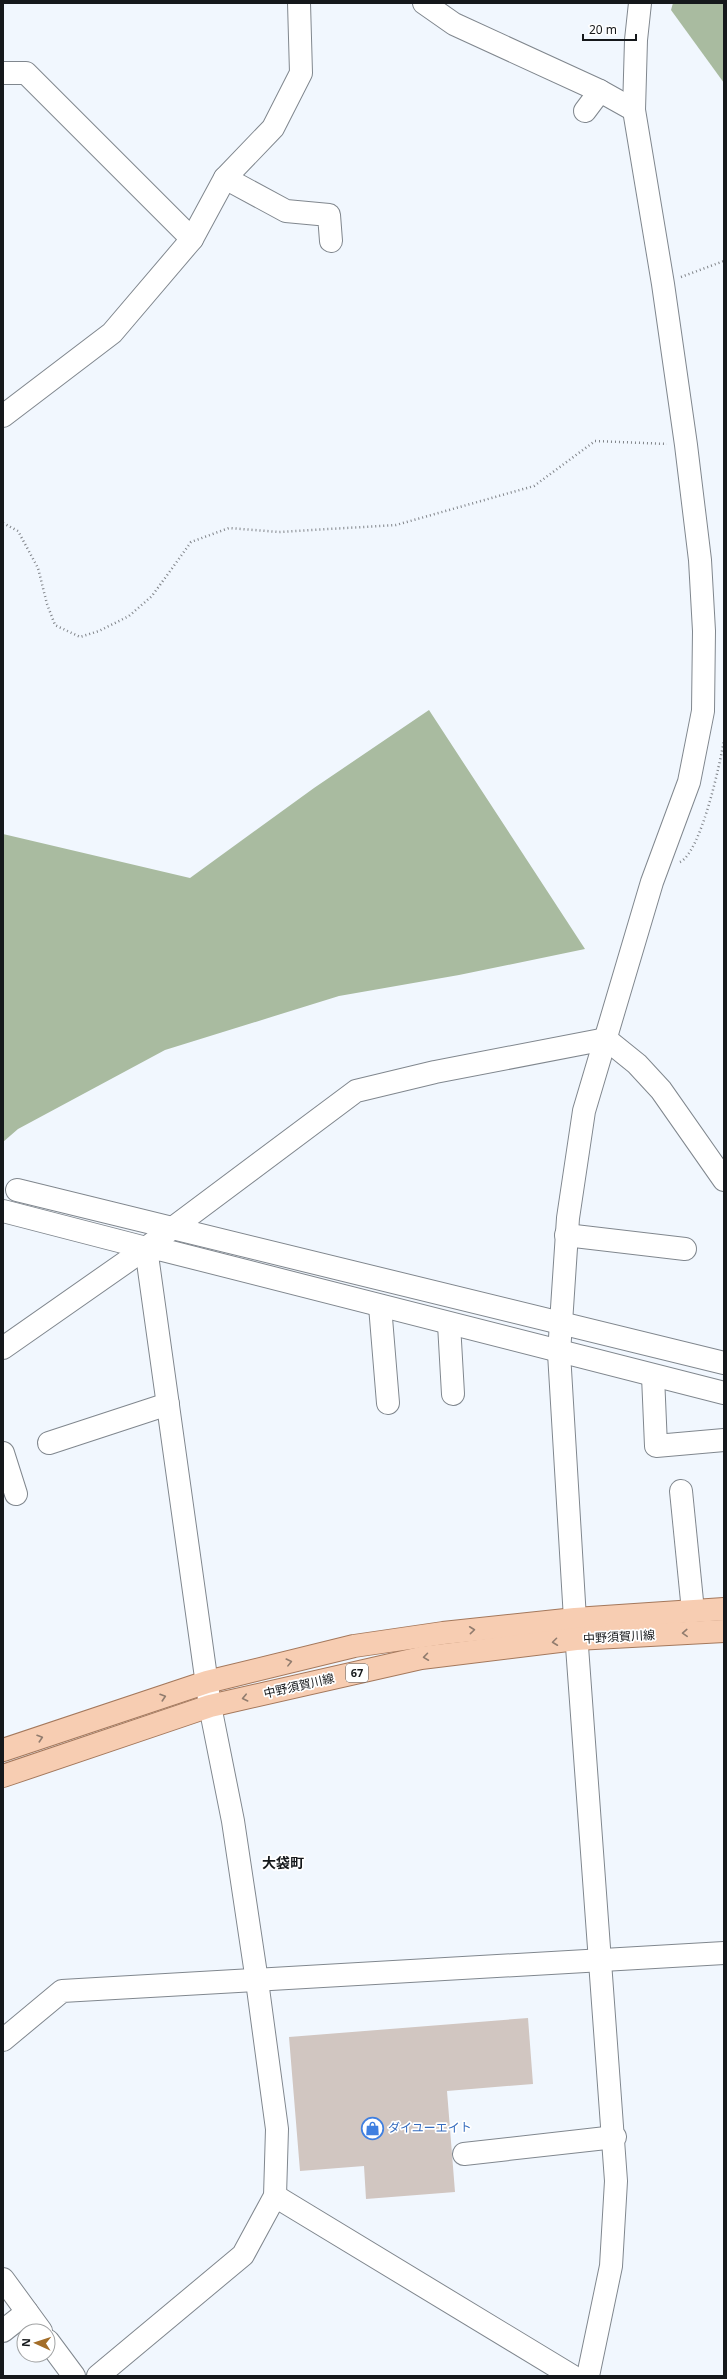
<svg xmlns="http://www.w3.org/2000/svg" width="727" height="2379" font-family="'Noto Sans','Noto Sans JP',sans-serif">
<rect width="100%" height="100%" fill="#f1f7fe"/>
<g fill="#a9bba0">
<polygon points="673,3 724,3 724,83 671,10"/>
<polygon points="429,710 585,949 459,975 339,996 165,1050 18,1129 3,1142 3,834 190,878 314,788"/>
</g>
<polygon fill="#d1c6c1" points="528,2018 533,2084 447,2091 455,2192 366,2199 364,2166 300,2171 289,2037"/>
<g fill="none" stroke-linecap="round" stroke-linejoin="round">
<defs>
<g id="minor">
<polyline points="424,3 454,24 600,91 634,110"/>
<polyline points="3,73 26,73 192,239"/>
<polyline points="585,111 600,91"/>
<polyline points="225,178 286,211 329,215 331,241"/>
<polyline points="3,416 112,333 192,239 225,178 273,128 301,73 299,3"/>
<polyline points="17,1190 724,1363"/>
<polyline points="3,1211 146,1248 163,1250 724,1393"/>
<polyline points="566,1235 685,1249"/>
<polyline points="380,1306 388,1403"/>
<polyline points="449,1324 453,1394"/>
<polyline points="3,1348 146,1248 356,1091 435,1072 606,1039 637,1064 661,1090 724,1180"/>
<polyline points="653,1376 656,1446 724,1440"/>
<polyline points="49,1443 168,1404"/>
<polyline points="3,1453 16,1494"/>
<polyline points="681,1491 693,1611"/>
<polyline points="3,2040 62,1991 724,1953"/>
<polyline points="464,2154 615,2137"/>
<polyline points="275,2196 572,2376"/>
<polyline points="3,2279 41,2331"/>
<polyline points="3,2331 27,2312"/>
<polyline points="48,2341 74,2376"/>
<polyline points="98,2376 243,2255 275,2196 277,2129 257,1981 233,1821 210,1706 146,1248"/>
<polyline points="588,2376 611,2266 616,2181 575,1619 559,1353 568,1218 584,1111 652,882 689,782 703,711 704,631 700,560 686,445 663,284 634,110 636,40 640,3"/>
</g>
<g id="major">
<polyline points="3,1750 207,1682 354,1646 443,1633 575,1619 724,1609"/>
<polyline points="3,1776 210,1706 421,1658 576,1639 724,1631"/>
</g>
</defs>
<use href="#minor" stroke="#80878e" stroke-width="24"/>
<use href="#major" stroke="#a4785c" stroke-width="24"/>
<g stroke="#808489" stroke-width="2.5" stroke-dasharray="1 3" stroke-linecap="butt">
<polyline points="681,277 724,261"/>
<polyline points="3,523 18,531 38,568 47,604 55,625 80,637 99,631 129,616 152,596 191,542 229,528 279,532 396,525 534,486 595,441 667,444"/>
<path d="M680,862c21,-10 40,-98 44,-122"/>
</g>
<use href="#minor" stroke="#fff" stroke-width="22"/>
<use href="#major" stroke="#f7cdb2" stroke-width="22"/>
</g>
<defs><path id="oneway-chevron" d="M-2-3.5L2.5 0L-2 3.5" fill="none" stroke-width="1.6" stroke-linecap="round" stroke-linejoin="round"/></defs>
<g stroke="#917c6e">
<use href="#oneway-chevron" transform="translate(472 1630) rotate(-6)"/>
<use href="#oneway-chevron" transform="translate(685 1633) rotate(177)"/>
<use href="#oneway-chevron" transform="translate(555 1642) rotate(173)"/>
<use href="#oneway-chevron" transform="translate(426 1657) rotate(172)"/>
<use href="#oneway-chevron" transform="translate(289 1662) rotate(-14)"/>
<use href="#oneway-chevron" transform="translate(163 1697) rotate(-18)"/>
<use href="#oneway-chevron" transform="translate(245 1698) rotate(167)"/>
<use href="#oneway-chevron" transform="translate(40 1738) rotate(-18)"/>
</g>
<defs>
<symbol id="shop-ring" viewBox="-11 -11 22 22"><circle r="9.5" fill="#fff" stroke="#3f7fe0" stroke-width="1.5"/><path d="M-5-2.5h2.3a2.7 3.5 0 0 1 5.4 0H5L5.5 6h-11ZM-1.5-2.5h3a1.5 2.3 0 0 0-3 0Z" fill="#3f7fe0"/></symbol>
</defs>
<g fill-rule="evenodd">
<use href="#shop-ring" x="360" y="2116" width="25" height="25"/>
</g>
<g text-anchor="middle" stroke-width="3.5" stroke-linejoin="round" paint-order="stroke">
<rect fill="#fff" stroke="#5b5d5f" stroke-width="1" x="346" y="1664" width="22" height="18" rx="3"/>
<g font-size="11" font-weight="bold" fill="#15181b">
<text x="357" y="1677">67</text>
</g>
<g font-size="12" fill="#15181b" stroke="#fff">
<text transform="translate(619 1637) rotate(-3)" y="4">中野須賀川線</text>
<text transform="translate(299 1686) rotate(-13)" y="4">中野須賀川線</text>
</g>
<g font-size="12" fill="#366cbe" stroke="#fff" text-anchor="start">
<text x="388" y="2132">ダイユーエイト</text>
</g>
<g font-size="14" font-weight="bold" fill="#15181b" stroke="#fff">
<text x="283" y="1868">大袋町</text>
</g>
</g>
<rect width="727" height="2379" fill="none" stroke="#15181b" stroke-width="8"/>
<g transform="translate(36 2343) rotate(273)"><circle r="19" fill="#ffffff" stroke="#a1a3a4"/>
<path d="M0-3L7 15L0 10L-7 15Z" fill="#a36d28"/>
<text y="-6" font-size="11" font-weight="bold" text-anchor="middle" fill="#15181b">N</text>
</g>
<path d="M583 34v6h53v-6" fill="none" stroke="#15181b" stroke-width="2"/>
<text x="589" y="34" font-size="12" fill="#15181b" stroke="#ffffff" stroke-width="3" paint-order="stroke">20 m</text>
</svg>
